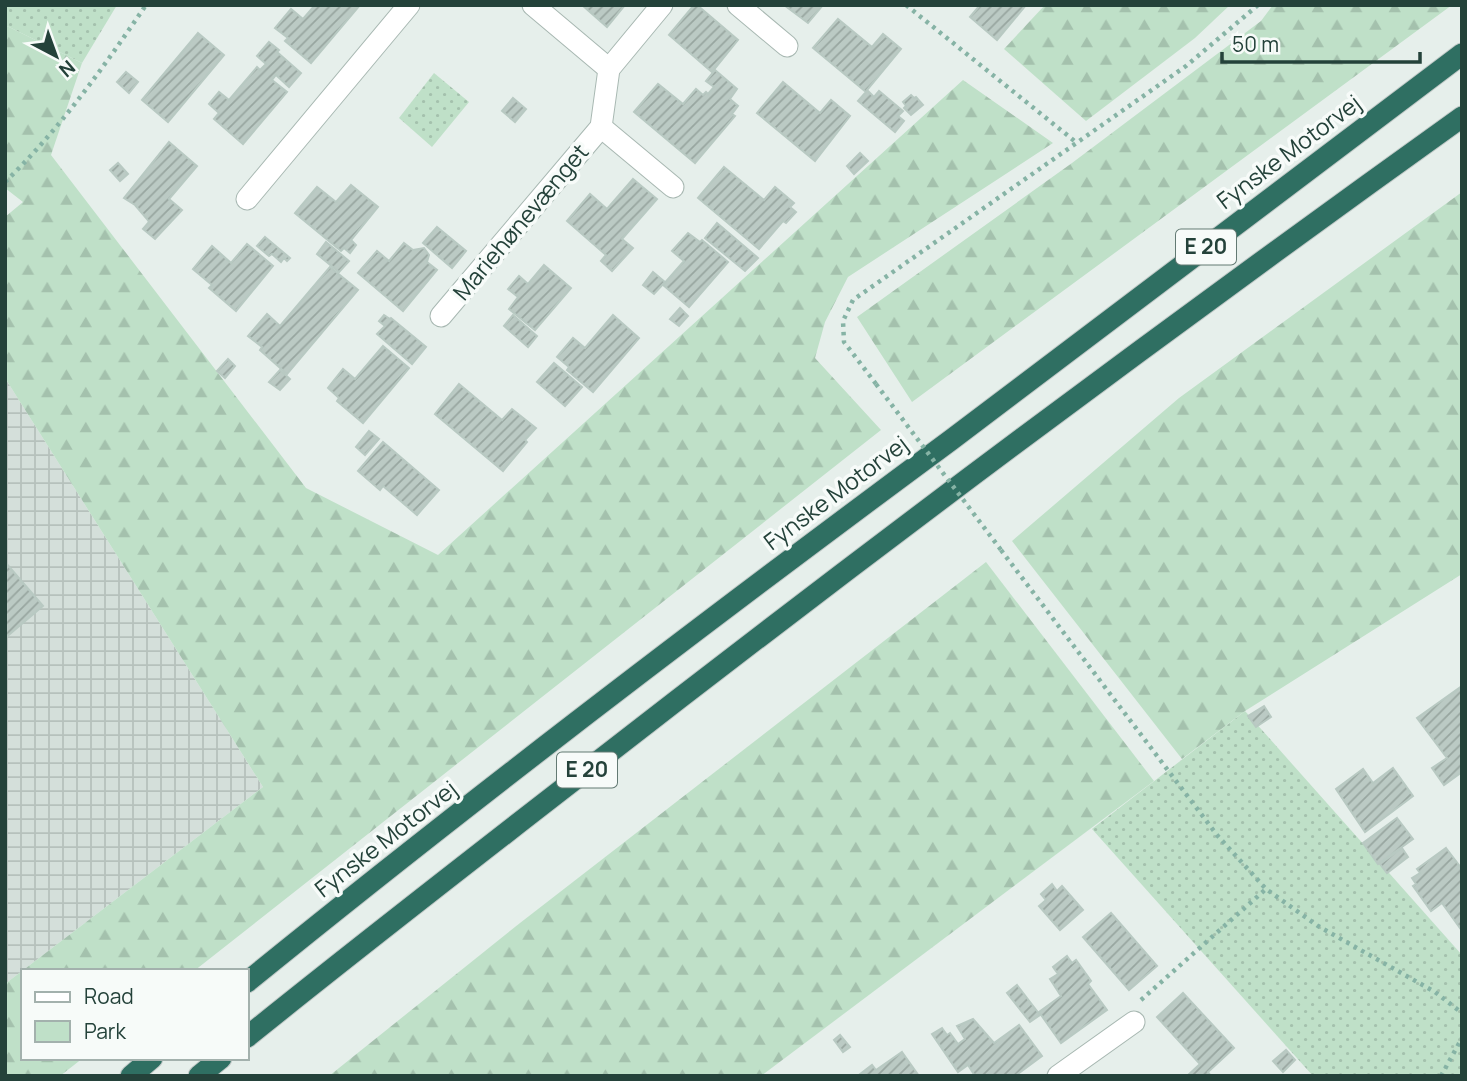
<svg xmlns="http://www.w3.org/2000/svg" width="1467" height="1081" font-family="Manrope,sans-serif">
<defs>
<pattern id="industrial-grid" width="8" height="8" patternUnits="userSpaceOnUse" patternTransform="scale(1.75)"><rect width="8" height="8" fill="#d4dfda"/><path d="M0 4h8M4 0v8" fill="none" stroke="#b6c1bc"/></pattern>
<pattern id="green-dots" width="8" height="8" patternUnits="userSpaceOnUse" patternTransform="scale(1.75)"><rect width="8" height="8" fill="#bfe0c8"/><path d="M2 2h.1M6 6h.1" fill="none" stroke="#a4c1ad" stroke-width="1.8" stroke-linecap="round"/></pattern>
<pattern id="forest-firs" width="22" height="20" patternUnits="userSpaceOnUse" patternTransform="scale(1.75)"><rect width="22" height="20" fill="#bfe0c8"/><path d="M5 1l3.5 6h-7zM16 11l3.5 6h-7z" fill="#a4c1ad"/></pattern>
<pattern id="building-hatch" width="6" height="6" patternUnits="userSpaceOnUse" patternTransform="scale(1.75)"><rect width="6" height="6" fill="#bbcac4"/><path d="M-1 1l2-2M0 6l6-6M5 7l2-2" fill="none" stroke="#98a6a0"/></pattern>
</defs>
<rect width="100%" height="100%" fill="#e6efeb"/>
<polygon fill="url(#industrial-grid)" points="5,378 263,787 5,984"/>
<g fill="url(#green-dots)">
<polygon points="5,5 117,5 82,63 5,25"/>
<polygon points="434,73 469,102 432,147 399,118"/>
<polygon points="1245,711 1462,955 1462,1076 1313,1076 1092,829"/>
</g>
<g fill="url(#forest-firs)">
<polygon points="1045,5 1230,5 1195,38 1086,121 1004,49"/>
<polygon points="1273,5 1452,5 912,402 857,317 1072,163 1261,21"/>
<polygon points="5,25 82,63 51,155 306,488 438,555 963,80 1053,143 848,277 825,322 815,358 881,430 194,971 23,971 23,1058 83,1058 60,1076 5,1076 5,984 263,787 5,378 5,217 23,202 5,188"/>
<polygon points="1462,192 1462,574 1245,711 1182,759 1012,541 1179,398"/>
<polygon points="986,562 1154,781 761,1076 329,1076 520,923"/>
</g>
<g fill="url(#building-hatch)" stroke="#b8c9c2" stroke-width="2">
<polygon points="315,5 360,5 311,63 285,41 288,38 275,28 291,9 303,19"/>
<polygon points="582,5 625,5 607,27"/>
<polygon points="694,5 697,5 738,40 712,72 669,35"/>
<polygon points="784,5 823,5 808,23"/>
<polygon points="980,5 1026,5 997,40 970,17"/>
<polygon points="838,19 872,47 883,34 901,49 867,90 874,97 879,91 903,111 898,116 904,121 895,132 858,101 866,92 813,48"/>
<polygon points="198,33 224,55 168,122 142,100"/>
<polygon points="269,42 279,50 277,52 301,73 289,87 276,75 272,80 287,92 243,144 214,119 219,113 209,104 219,92 229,100 257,67 260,70 266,64 257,56"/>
<polygon points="715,70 737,89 730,99 738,106 732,114 735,116 695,163 634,112 658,84 683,104 696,89 703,95 706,92 708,94 714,87 706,81"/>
<polygon points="126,72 138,82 129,93 117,82"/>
<polygon points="783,82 820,113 831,100 850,116 815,161 757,113"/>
<polygon points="911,95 914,98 916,97 923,105 911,115 904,108 906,106 903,102"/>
<polygon points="513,98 526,109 515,122 502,111"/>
<polygon points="169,142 197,166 169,199 182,210 155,239 143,229 149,222 147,219 135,205 124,198"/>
<polygon points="860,153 868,161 854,174 847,166"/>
<polygon points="118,163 128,174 120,181 110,170"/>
<polygon points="724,167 764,200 775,187 794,203 790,207 796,212 786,223 783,221 759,249 698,198"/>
<polygon points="633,179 657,199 622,239 633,248 612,271 601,261 606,255 567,221 590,194 607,209"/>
<polygon points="351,185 378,207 351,240 356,245 350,253 344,248 341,251 295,213 317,187 336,202"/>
<polygon points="717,223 758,258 745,271 705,238"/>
<polygon points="437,227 466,251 452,268 423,243"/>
<polygon points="688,233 700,242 702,240 728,262 689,307 663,285 684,261 672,251"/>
<polygon points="265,237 290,258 287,261 284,258 281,262 272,254 269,256 257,246"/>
<polygon points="326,242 349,261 339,272 317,254"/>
<polygon points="404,243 413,250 424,248 429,255 427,262 437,270 403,311 358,273 377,251 389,261"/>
<polygon points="247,244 273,266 236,311 209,288 212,285 193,269 212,246 231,263"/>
<polygon points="544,265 571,288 535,330 509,309 518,297 508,289 519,276 528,284"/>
<polygon points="330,267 358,290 287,374 260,350 262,347 248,336 267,314 280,326"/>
<polygon points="653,272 665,282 654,294 643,285"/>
<polygon points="680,308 688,316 679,326 670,319"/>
<polygon points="384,315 390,319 391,318 426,347 412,364 377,334 385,326 379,321"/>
<polygon points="513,315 537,336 528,347 504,326"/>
<polygon points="613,315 639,338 593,392 567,370 569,367 557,357 573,338 585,348"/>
<polygon points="383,346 409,368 363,423 337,401 339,398 328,388 343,369 355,379"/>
<polygon points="228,359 235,366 225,378 217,371"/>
<polygon points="554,363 582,387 565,406 537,382"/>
<polygon points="280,370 290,379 280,390 269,382"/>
<polygon points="459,384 502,420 512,409 536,428 525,440 527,442 503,471 435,414"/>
<polygon points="369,431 379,439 365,455 356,447"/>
<polygon points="383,442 439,490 417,515 383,486 380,490 358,471"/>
<polygon points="5,562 43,606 5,638"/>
<polygon points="1462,686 1462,772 1444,785 1432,768 1447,758 1417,718"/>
<polygon points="1264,706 1271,717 1256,727 1248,716"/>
<polygon points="1393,768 1413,796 1365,832 1336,789 1363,769 1373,783"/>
<polygon points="1397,818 1413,839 1378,864 1363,843"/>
<polygon points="1402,848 1408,857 1387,873 1380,864"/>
<polygon points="1446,848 1462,869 1462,931 1442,903 1431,911 1413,886 1416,884 1412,878 1420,873 1417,869"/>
<polygon points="1052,884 1057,891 1062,886 1083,910 1060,930 1039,906 1046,900 1041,894"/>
<polygon points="1111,913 1157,966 1129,990 1083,937"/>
<polygon points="1067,956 1072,963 1076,960 1091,981 1088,984 1107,1010 1061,1043 1039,1012 1061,996 1050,979 1058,974 1053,967"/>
<polygon points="1017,985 1040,1015 1030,1022 1007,993"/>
<polygon points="1183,993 1234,1048 1208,1072 1211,1076 1187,1076 1200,1064 1157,1017"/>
<polygon points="973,1019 994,1043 1019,1025 1042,1056 1015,1076 975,1076 968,1065 958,1072 932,1034 942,1028 947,1035 950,1033 958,1044 965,1039 957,1026"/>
<polygon points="840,1035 850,1047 843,1052 834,1040"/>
<polygon points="1286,1050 1295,1060 1283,1072 1273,1061"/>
<polygon points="902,1052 919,1076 862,1076 860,1074 872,1065 876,1070"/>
</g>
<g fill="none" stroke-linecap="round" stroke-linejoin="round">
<defs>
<g id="minor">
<polyline points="533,5 609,69"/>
<polyline points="738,5 787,46"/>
<polyline points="601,127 673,187"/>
<polyline points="247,199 409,5"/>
<polyline points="441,316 601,127 609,69 662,5"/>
<polyline points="1058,1076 1134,1022"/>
</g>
<g id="motorway">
<path d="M247,982c230,-187 466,-366 704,-542l511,-386"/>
<path d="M247,1037c109,-88 220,-174 331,-260 290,-226 585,-446 884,-660"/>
<polyline points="131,1076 152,1058"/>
<polyline points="199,1076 221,1058"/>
</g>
</defs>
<use href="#minor" stroke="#a8b8b2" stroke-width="23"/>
<use href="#motorway" stroke="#c2cac8" stroke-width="23"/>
<g stroke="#86b3a5" stroke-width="4.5" stroke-dasharray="3.5 5" stroke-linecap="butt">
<polyline points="906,5 1077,143"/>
<path d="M5,182c55,-53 98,-114 141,-177"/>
<polyline points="876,384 844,342 843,321 853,300 1186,66 1258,5"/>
<polyline points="1001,550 1217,835 1266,889 1318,926 1435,992 1462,1013"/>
<polyline points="1141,1000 1266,889"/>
<polyline points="1441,1076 1462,1038"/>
</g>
<use href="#minor" stroke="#fff" stroke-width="21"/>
<use href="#motorway" stroke="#2f6f62" stroke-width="21"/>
<polyline stroke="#86b3a5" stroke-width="4.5" stroke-dasharray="3.5 5" stroke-linecap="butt" points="876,384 1001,550"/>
</g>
<g text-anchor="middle" stroke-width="7" stroke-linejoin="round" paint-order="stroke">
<g fill="#f7fbf9" stroke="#637a73" stroke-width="2">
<rect x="1176" y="229.5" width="60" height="35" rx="5"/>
<rect x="557" y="752.5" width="60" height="35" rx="5"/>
</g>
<g font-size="21" font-weight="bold" fill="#24423a">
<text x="1206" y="254">E 20</text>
<text x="587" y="777">E 20</text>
</g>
<g font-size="23" fill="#24423a" stroke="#f7fbf9">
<text transform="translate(1289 152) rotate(-37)" y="8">Fynske Motorvej</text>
<text transform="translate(521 222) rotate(-50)" y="8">Mariehønevænget</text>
<text transform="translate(836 493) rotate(-37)" y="8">Fynske Motorvej</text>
<text transform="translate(386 839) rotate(-38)" y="8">Fynske Motorvej</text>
</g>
</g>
<rect width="1467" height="1081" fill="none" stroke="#24423a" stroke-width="14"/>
<rect x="21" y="969" width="228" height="91" fill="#f7fbf9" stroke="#a3b1ad" stroke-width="2"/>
<rect x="35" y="992" width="35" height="10" fill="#ffffff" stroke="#a3b1ad" stroke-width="2"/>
<text x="84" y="1004" font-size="21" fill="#24423a">Road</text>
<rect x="35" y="1021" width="35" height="21" fill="#bfe0c8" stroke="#a3b1ad" stroke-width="2"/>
<text x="84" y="1039" font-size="21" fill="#24423a">Park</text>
<g transform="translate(56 56) rotate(139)" stroke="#f7fbf9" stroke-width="5" paint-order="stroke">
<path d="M0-5L12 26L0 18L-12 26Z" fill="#24423a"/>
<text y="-10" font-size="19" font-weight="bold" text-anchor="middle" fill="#24423a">N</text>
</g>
<path d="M1222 52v10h198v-10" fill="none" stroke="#24423a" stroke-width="3.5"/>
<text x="1232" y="52" font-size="21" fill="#24423a" stroke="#f7fbf9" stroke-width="5" paint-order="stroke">50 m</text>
</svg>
